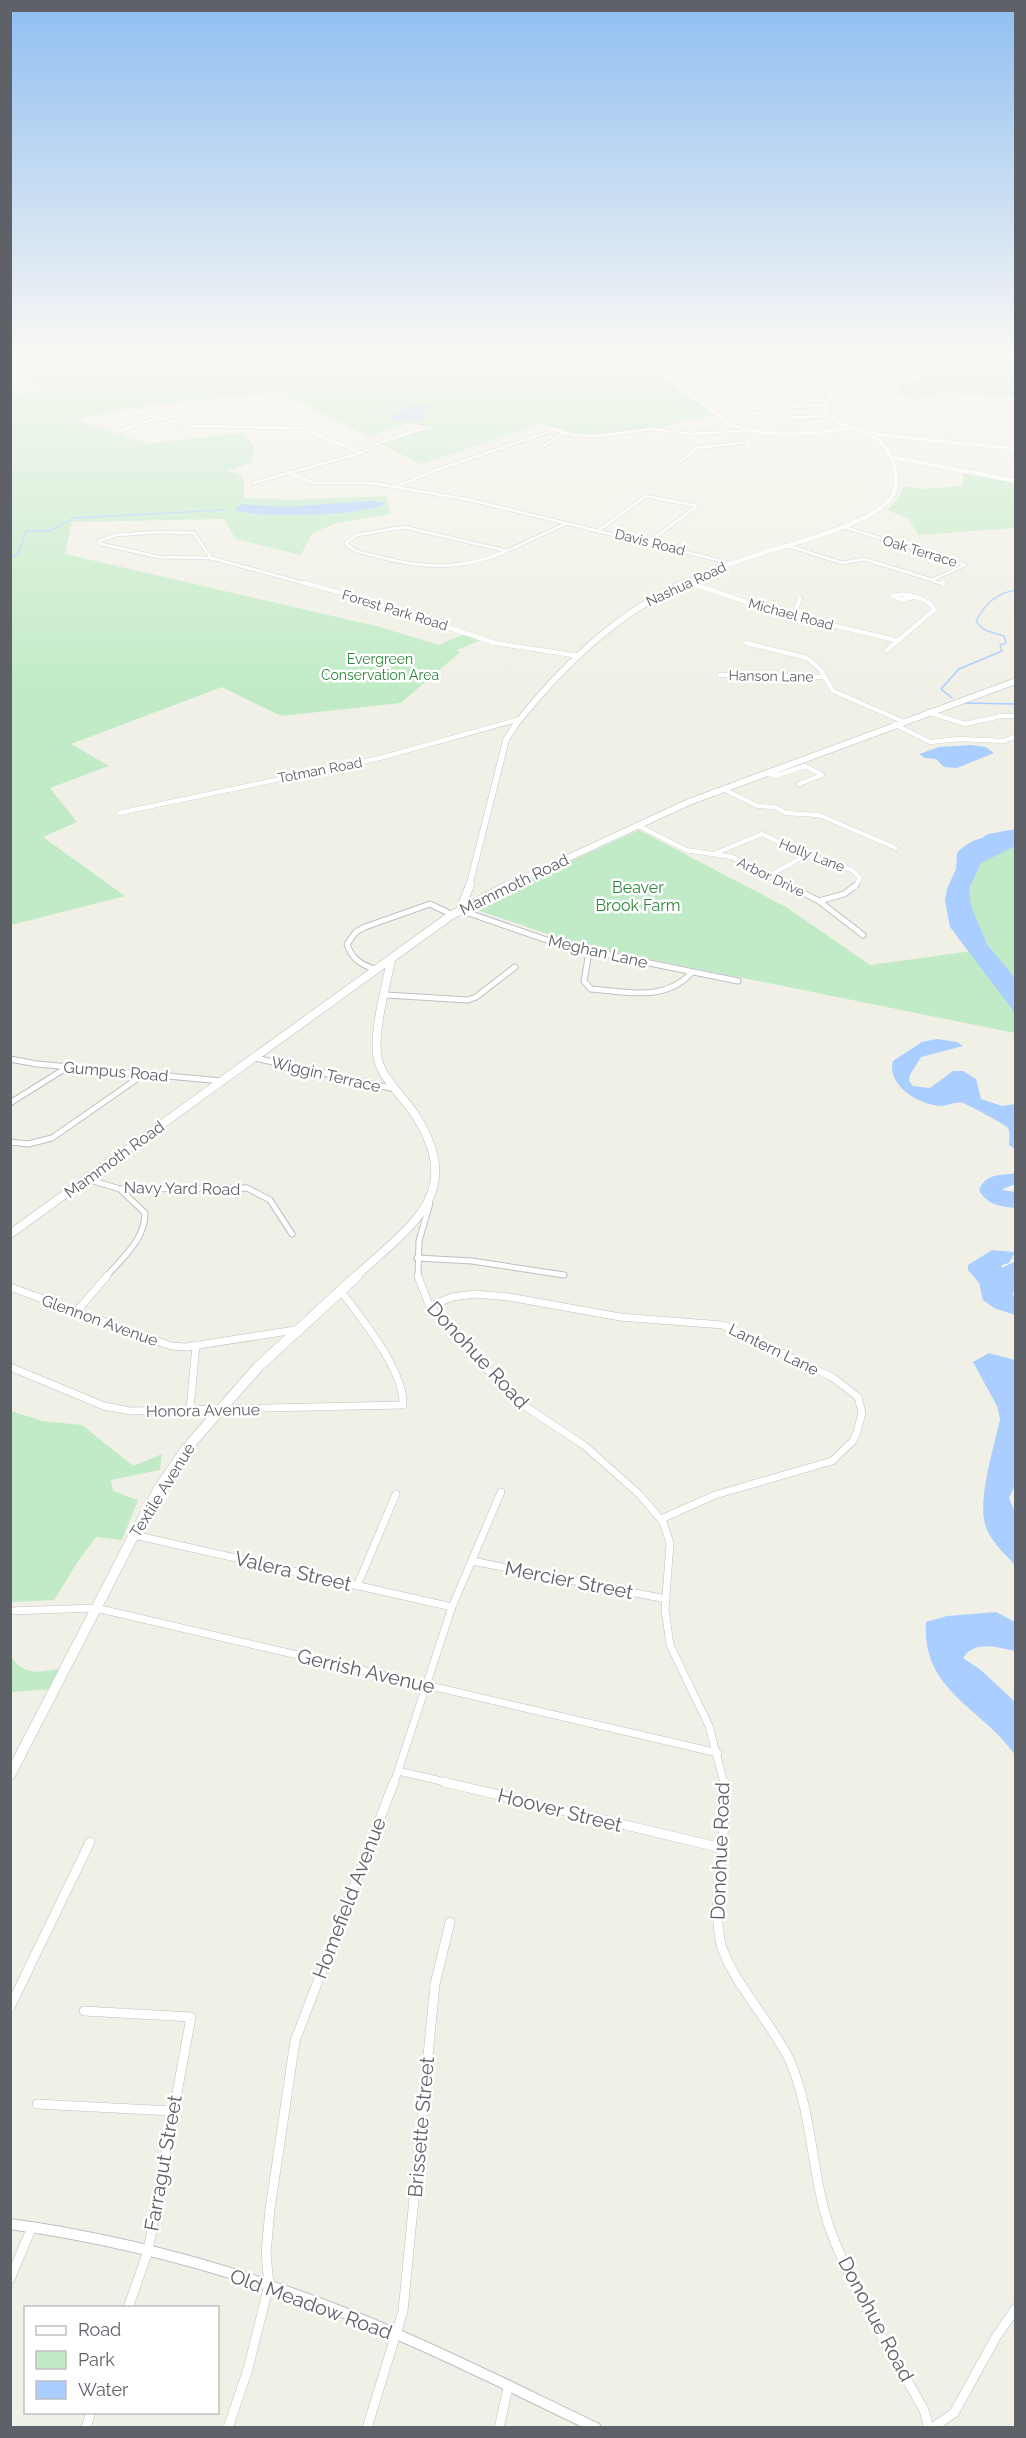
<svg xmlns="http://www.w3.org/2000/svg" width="1026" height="2438" font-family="Raleway,sans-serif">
<rect width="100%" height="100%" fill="#f1f0e6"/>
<g fill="#c1ebc6">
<polygon points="11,351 500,351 470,357 454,354 438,361 463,368 482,360 476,359 510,351 537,360 551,356 632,356 716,415 684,420 661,428 594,435 566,432 541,424 421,464 381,444 432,427 409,423 368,437 281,392 183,401 112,411 77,420 145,444 244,433 255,448 251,463 227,471 241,475 244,482 244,498 293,500 386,496 390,514 337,523 312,533 301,555 236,539 224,519 72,522 65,554 380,627 439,645 464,634 481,640 457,650 460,652 401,703 281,716 222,687 71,744 109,766 50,788 77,822 43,837 125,896 11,925 11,396 41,389 20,367 21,365 11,357"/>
<polygon points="904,351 978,351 965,353 961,360 921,360 906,363 904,362 911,356"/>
<polygon points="985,351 1015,351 1015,397 943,393 918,399 895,393 902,385 927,374 1004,357"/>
<polygon points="964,472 1015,482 1015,528 919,535 908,518 887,510 898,499 904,486 922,489 962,486"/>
<polygon points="639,830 786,907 870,965 987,949 1015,995 1015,1033 580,945 474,909 490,898"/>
<polygon points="1015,835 1015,981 965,913 963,882 982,846"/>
<polygon points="11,1411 42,1421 82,1425 133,1466 162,1454 160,1470 111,1480 113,1491 138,1500 122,1540 96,1537 79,1560 54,1600 11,1602"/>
<path d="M10,1656c17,21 25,16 49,13l-7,20 -41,3z"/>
</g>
<g fill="#a9ceff">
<path d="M430,404l-7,8 5,4c-12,5 -26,7 -38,1l18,-10z"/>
<path d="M369,501l17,2c-16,13 -132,16 -151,7l6,-6 43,3z"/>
<polygon points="971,745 986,747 994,753 957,768 944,767 936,759 925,758 919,754 939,747"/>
<path d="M1015,833v13l-34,17 -12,26 2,17 16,38 28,34v39l-3,-8 -62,-82 -5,-26 2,-12 9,-20 1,-16c17,-18 35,-17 58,-20z"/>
<path d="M937,1039l20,3 6,4 -42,11 -11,18 -1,6 4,5 17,2 23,-17h10l13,8 5,20 21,7 13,-2v45l-6,-4c0,-5 2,-14 -2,-18 -1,-2 -40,-23 -44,-24 -9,-2 -14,3 -22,3 -22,-1 -55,-21 -48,-45l29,-19z"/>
<path d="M1015,1173v11l-12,5 -1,6 13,3v10c-15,-2 -28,-3 -36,-18 7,-17 20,-14 36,-17z"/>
<polygon points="992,1250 1015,1252 1009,1263 1002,1265 1001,1271 1015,1270 1015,1287 1012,1296 1015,1300 1015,1315 994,1308 983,1300 979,1283 968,1270 968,1265"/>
<path d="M989,1353l26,7 1,123 -7,15 6,14v53c-10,-11 -26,-25 -30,-41 -7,-27 9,-76 15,-105l-3,-13 -24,-44z"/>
<path d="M996,1612l19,10v29c-18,-4 -40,-11 -52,7l18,12 34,32v53c-32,-47 -94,-64 -89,-133l21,-6z"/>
</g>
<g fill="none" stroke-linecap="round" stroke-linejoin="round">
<g stroke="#a9ceff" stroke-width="1.5">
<polyline points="10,558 19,553 26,531 50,531 74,518 224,510"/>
<path d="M952,698l-11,-9 18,-20 43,-18 -2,-6 6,-2 -2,-7 -19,-6 -9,-8c8,-18 20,-29 40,-32"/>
<polyline points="963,703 1016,704"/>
</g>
<g fill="#a9ceff" fill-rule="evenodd">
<polygon points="1016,829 1016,835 988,840 983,837 988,834"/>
<polygon points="1016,1174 1016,1182 1002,1185 1002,1190 1016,1192 1016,1200 991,1196 988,1182 990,1179"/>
<polygon points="1016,1261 1016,1271 995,1284 1001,1291 1016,1296 1016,1306 991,1297 981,1284 985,1276"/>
</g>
<defs>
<g id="minor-far4">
<polyline points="561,352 564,351"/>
<polyline points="728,352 847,361"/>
<polyline points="768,365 843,371"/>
<polyline points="10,367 102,355 111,351"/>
<polyline points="760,375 837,381"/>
<polyline points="769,385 832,391"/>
<polyline points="787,398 827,401"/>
<polyline points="751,409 825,405"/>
<polyline points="139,412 144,410 135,410 135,411 189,426 301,428 361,453"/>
<polyline points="789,418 827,416"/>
<polyline points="538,425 573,435 595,436 654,429 691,434 745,431 743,434 749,442"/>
<polyline points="202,426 212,406 207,402"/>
<polyline points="119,431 158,418"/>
<polyline points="542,447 564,433"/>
<polyline points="678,463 696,448 749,442"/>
<polyline points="287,472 314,483 372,483 470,500 730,563"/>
<polyline points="253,483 361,453 382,442 425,428"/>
<polyline points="398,486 433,471 552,431"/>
<path d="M404,527l103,24c-44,19 -83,18 -127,6 -12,-3 -26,-4 -34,-14l11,-8z"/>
<polyline points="599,530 646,496 697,506 649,542"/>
<polygon points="159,532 194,533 211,558 159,557 101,544 99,541 116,535"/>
<polyline points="786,545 842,563 864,559 932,580 965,565 841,526"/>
<polyline points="507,551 567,523"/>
<polyline points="211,558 311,585"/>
<polyline points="933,581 944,584"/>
<polyline points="686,582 695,585"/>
</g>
<g id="minor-far3">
<polyline points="305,583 367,600 495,643 579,656"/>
<polyline points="690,583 773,611 899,641"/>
<polyline points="942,583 944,584"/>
<polyline points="793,616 800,599"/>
<polyline points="746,643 807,658 820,669 833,691 902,721"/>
<path d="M887,650l47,-40c-4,-12 -29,-18 -41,-14l9,4 11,-3"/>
<polyline points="720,675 822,677"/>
<polyline points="928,712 965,724 1001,716 1016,716"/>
<polyline points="894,724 930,742 960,739 1004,741 1016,736"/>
<polyline points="766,773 775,776 805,766 822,775 799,784"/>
<polyline points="723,789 758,806 775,807 786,813 819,815 896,848"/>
<polyline points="119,813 380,758 520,719"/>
<polyline points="637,825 686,850 732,857 791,887"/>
<polyline points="716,853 762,834 806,855 852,870 860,878 855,887"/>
<polyline points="769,876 806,855"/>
</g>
<g id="minor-far2">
<polyline points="788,885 819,901 863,935"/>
<polyline points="819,901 844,894 856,885"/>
<polyline points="460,910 561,945 738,981"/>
<path d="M589,952l-5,29 7,8c35,3 75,13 101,-17"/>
<path d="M377,970c-15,-5 -25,-10 -30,-26l9,-12 9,-5 65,-23 23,11"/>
<polyline points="386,995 468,1000 476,997 515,967"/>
<polyline points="255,1058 395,1089"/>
<polyline points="10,1059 37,1064 222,1081"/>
<polyline points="10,1103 66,1068"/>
<polyline points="10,1142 28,1144 52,1138 144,1074"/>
<polyline points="87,1179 120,1189 247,1188 270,1200 292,1234"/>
<polyline points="417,1258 472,1261 564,1275"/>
<path d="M106,1277c16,-19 39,-37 39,-64l-25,-24"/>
<polyline points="418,1277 419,1241 430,1203"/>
</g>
<g id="minor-far1">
<polyline points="418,1276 429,1305 514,1399 585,1446 640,1495 663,1522 670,1543 665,1609 670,1645 709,1726 724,1783"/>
<polyline points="10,1287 171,1346 186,1347 295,1330"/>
<polyline points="430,1306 452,1297 475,1294 509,1297 620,1317 723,1325 832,1377 858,1397 862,1413 857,1432 853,1441 832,1461 715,1495 661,1519"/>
<polyline points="76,1312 107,1276"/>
<path d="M10,1367l94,39 26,5 273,-6c1,-36 -41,-85 -62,-114"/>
<polyline points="190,1409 196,1345"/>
<polyline points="134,1535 452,1607"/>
<polyline points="472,1561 666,1599"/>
<polyline points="357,1586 396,1494"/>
<polyline points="10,1611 96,1608 718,1753"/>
<polyline points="398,1771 450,1783"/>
<polyline points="394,1783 452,1607 501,1492"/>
</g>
<g id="minor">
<polyline points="444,1782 722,1848"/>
<path d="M724,1782c5,53 -13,105 -4,158 5,32 54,86 70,121 23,53 21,114 40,168 23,63 61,122 94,181l5,18"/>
<polyline points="10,2007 90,1842"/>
<polyline points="84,2011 191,2017 148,2251 128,2308"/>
<polyline points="37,2104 172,2111"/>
<polyline points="10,2279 32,2227"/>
<polyline points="86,2428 91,2412"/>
<polyline points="228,2428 248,2369 269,2285 266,2253 270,2209 295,2041 394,1782"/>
<polyline points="367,2428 403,2311 435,1984 450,1922"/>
<polyline points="499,2428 508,2388"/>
<polyline points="932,2428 954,2413 996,2337 1016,2308"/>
</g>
<g id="tertiary-far1">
<path d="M630,351l102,74c37,14 83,9 122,2"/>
<polyline points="872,434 1016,449"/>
</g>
<path id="tertiary" d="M10,2224c131,18 262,57 384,109 68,29 135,63 202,95"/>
<g id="secondary-far3">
<polyline points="891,457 1016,481"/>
<path d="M680,585c25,-12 51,-22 77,-30 31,-11 120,-31 136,-60 7,-15 1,-35 -8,-48 -15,-21 -46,-16 -61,-37l28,-59"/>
</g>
<g id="secondary-far2">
<path d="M469,887l37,-147 10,-16c46,-58 99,-109 167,-141"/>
<polyline points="505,887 689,802 1016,681"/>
</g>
<g id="secondary-far1">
<polyline points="460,910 470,885"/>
<polyline points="10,1234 450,916 508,885"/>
<path d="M355,1277c56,-52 112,-83 59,-164 -11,-16 -31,-34 -36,-53 -6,-26 8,-73 13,-100"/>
</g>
<polyline id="secondary" points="10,1775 134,1535 160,1487 186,1449 258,1367 357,1276"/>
</defs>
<use href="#minor-far4" stroke="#bebfc6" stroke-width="4"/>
<use href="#minor-far3" stroke="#bebfc6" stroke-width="5"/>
<use href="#minor-far2" stroke="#bebfc6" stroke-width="7"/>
<use href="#minor-far1" stroke="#bebfc6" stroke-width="8"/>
<use href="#minor" stroke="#bebfc6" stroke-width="10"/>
<use href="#tertiary-far1" stroke="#bebfc6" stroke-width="4.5"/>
<use href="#tertiary" stroke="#bebfc6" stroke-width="12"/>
<use href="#secondary-far3" stroke="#bcbec5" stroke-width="5"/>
<use href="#secondary-far2" stroke="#bcbec5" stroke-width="7"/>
<use href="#secondary-far1" stroke="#bcbec5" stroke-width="9"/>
<use href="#secondary" stroke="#bcbec5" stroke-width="11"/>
<use href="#minor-far4" stroke="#fff" stroke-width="3"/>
<use href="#minor-far3" stroke="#fff" stroke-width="4.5"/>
<use href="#minor-far2" stroke="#fff" stroke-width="5"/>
<use href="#minor-far1" stroke="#fff" stroke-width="7"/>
<use href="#minor" stroke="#fff" stroke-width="9"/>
<use href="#tertiary-far1" stroke="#fff" stroke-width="4"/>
<use href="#tertiary" stroke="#fff" stroke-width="10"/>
<use href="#secondary-far3" stroke="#fff" stroke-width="4.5"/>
<use href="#secondary-far2" stroke="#fff" stroke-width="6"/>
<use href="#secondary-far1" stroke="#fff" stroke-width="8"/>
<use href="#secondary" stroke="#fff" stroke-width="10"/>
</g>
<linearGradient id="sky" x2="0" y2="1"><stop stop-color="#8fbef1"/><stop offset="0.51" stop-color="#f9f8f4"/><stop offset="1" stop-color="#f9f8f4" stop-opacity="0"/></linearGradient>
<rect width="1026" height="692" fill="url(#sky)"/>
<g text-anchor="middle" stroke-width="5" stroke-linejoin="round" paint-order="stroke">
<g font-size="14" fill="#5e6168" stroke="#fff">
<text transform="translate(650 542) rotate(14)" y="5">Davis Road</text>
<text transform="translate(920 551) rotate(17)" y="5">Oak Terrace</text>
<text transform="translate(686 584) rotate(-25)" y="5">Nashua Road</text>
<text transform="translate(395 610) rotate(17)" y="5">Forest Park Road</text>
<text transform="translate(791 614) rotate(15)" y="5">Michael Road</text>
<text transform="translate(771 676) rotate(1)" y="5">Hanson Lane</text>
<text transform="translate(320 770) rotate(-11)" y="5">Totman Road</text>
<text transform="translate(812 855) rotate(21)" y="5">Holly Lane</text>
<text transform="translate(771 877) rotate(26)" y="5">Arbor Drive</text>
</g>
<g font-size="14" fill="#2d873d" stroke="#fff">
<text x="380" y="664">Evergreen<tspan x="380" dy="16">Conservation Area</tspan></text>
</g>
<g font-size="16" fill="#5e6168" stroke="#fff">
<text transform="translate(514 884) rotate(-26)" y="6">Mammoth Road</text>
<text transform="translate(598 951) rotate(13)" y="6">Meghan Lane</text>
<text transform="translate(116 1071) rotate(5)" y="6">Gumpus Road</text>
<text transform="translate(326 1074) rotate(13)" y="6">Wiggin Terrace</text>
<text transform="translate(114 1159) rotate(-36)" y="6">Mammoth Road</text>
<text transform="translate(182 1188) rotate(1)" y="6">Navy Yard Road</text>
<text transform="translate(100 1320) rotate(20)" y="6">Glennon Avenue</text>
<text transform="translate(774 1349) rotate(26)" y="6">Lantern Lane</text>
<text transform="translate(203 1410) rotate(-1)" y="6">Honora Avenue</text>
<text transform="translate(162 1490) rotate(-58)" y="6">Textile Avenue</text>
</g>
<g font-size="16" fill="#2d873d" stroke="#fff">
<text x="638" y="893">Beaver<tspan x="638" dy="18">Brook Farm</tspan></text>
</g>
<g font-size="20" fill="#5e6168" stroke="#fff">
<text transform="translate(478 1355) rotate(47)" y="7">Donohue Road</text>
<text transform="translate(293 1571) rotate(13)" y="7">Valera Street</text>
<text transform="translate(569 1580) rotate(11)" y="7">Mercier Street</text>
<text transform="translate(366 1671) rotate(13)" y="7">Gerrish Avenue</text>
<text transform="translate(560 1810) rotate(14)" y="7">Hoover Street</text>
<text transform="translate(720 1851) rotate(-88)" y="7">Donohue Road</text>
<text transform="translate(349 1898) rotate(-69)" y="7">Homefield Avenue</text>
<text transform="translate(421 2127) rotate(-85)" y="7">Brissette Street</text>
<text transform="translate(163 2163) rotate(-80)" y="7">Farragut Street</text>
<text transform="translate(311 2304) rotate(20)" y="7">Old Meadow Road</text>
<text transform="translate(876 2319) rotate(62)" y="7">Donohue Road</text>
</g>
</g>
<rect width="1026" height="2438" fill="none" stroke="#5e6168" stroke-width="24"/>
<rect x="24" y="2306" width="195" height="108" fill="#ffffff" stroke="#bfc0c3" stroke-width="1.5"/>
<rect x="36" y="2326" width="30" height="9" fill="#ffffff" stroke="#bfc0c3" stroke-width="1.5"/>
<text x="78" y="2336" font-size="18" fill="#5e6168">Road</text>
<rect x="36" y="2351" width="30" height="18" fill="#c1ebc6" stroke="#bfc0c3" stroke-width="1.5"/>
<text x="78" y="2366" font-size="18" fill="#5e6168">Park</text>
<rect x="36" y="2381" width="30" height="18" fill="#a9ceff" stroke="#bfc0c3" stroke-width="1.5"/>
<text x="78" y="2396" font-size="18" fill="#5e6168">Water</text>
</svg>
